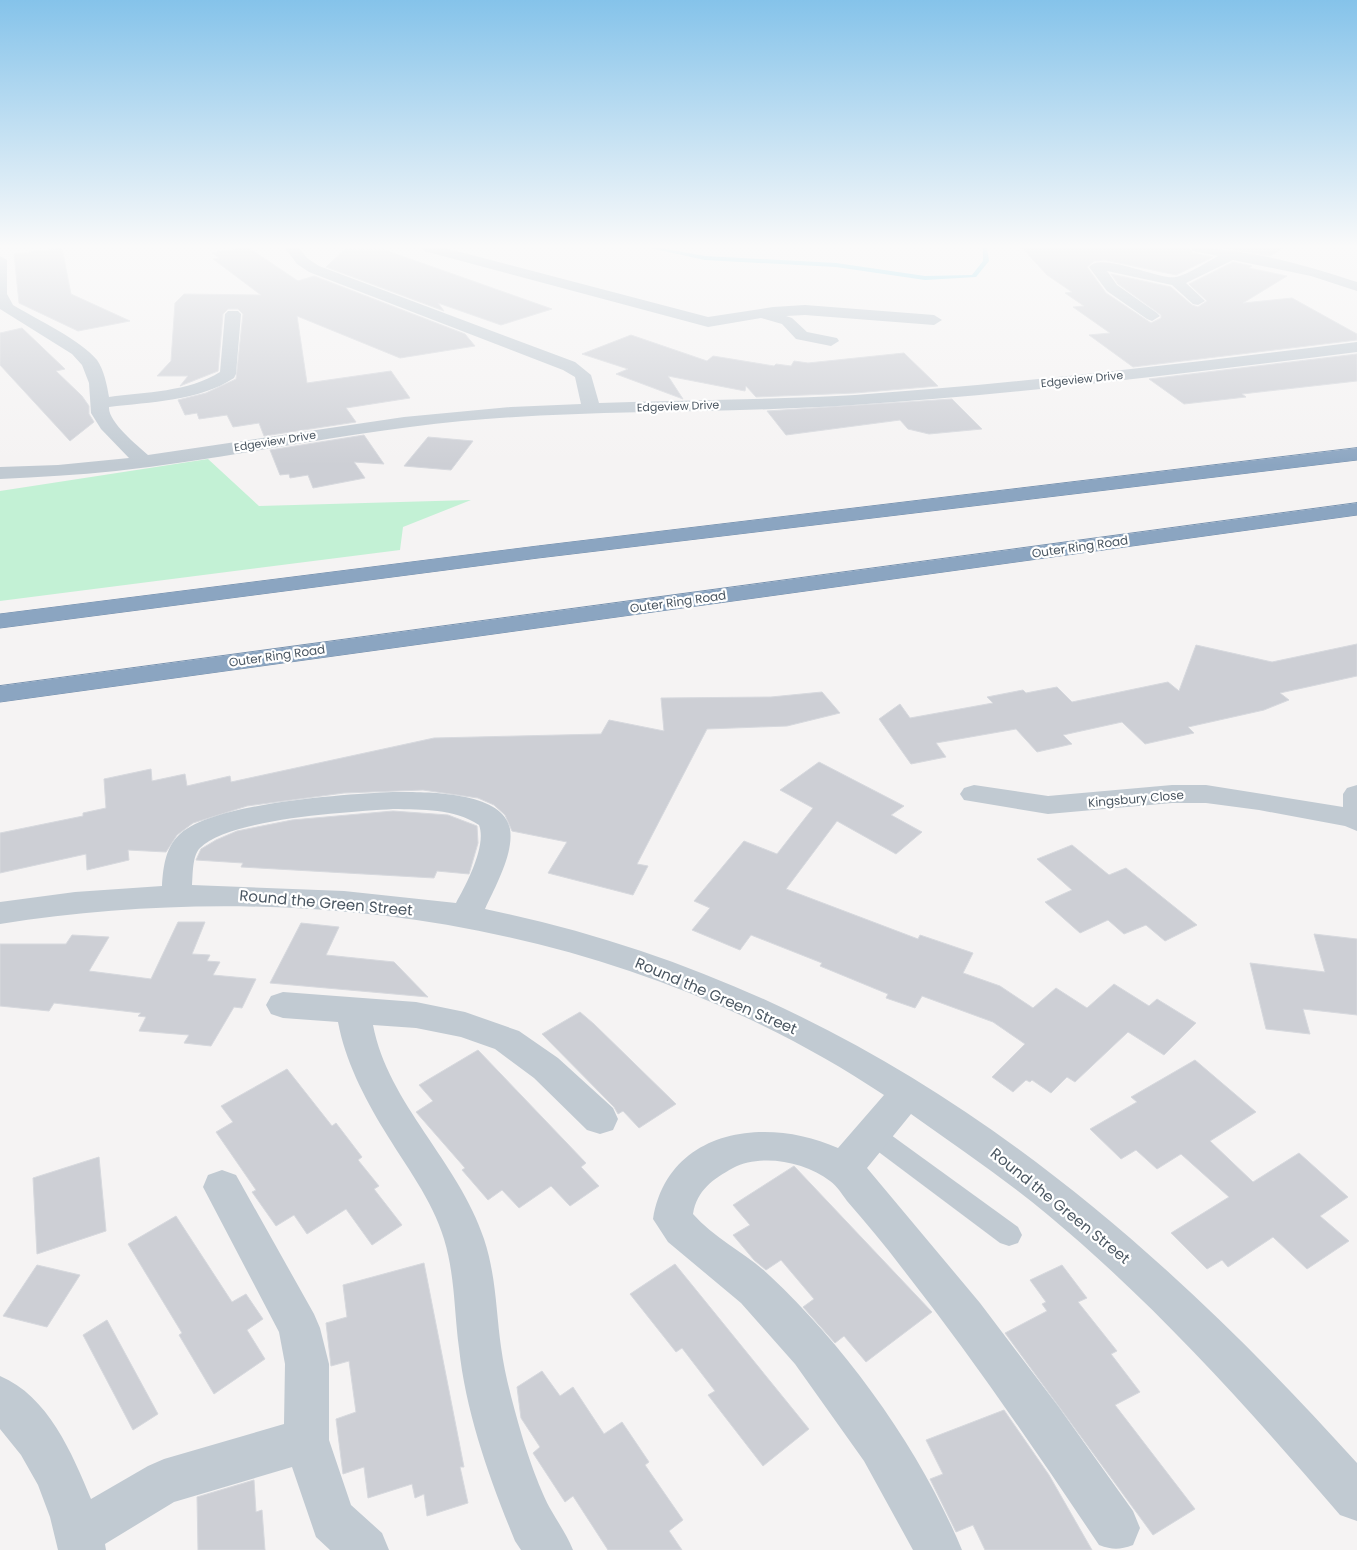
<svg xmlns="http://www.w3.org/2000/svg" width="1357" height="1550" font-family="Poppins,sans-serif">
<rect width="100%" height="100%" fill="#f5f3f3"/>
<polygon fill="#c3f1d5" points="208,459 259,506 471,500 403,527 400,550 0,601 0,491"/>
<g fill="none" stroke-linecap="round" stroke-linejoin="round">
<polygon fill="#90daee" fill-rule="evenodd" points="650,248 660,248 705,256 836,263 925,276 972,275 983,261 983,248 987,248 989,261 976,277 925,280 836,267 705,260"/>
</g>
<g fill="#cdcfd5" stroke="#d7d9de">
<polygon points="62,248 71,294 130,321 78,331 19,303 14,254"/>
<polygon points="241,248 249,248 298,281 314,276 465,334 475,346 400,358 297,316 307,383 391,371 410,398 346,408 356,422 264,436 259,423 233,427 227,415 199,419 197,413 185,415 178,400 206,393 236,379 243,314 238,309 228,309 223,314 218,371 180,386 188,376 157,376 171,361 175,303 184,294 261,295 213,259 219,258 212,253"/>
<polygon points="1022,248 1189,248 1193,253 1213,257 1176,275 1105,260 1094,261 1087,267 1106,293 1151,323 1161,318 1161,315 1118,284 1111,274 1171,287 1192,305 1198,307 1207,301 1189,284 1233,262 1252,266 1249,268 1287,276 1243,303 1292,298 1357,334 1357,340 1133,367 1089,335 1110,333 1073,307 1084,306 1065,293 1072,292 1047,275"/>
<polygon points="1223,248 1283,248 1270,256"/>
<polygon points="345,249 385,250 552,309 501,325 438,303 444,311 326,267"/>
<polygon points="22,328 65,369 56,371 82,396 89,406 89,414 94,422 70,441 0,365 0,333"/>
<polygon points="631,335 707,361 713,356 774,366 776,364 791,366 794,361 808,363 904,353 938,386 855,393 756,397 746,386 745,391 668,376 683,399 616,374 628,369 582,354"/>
<polygon points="1357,354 1357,381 1242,394 1246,397 1184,404 1149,379"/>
<polygon points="952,399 982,429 929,434 908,429 900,420 786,435 767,411"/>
<polygon points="364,435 384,464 354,462 365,478 313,488 308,475 290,478 289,474 280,475 270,450"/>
<polygon points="428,437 473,441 451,470 404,466"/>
<polygon points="1357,644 1357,676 1280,693 1289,700 1264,710 1188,727 1194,733 1145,744 1122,722 1063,735 1072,744 1037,752 1016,729 936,743 946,757 911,764 879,719 900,704 910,718 993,703 987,697 1023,690 1026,693 1057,687 1072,702 1168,682 1179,691 1196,645 1272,662"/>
<polygon points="822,692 840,713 787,726 707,729 637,864 648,866 633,895 548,873 567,842 512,831 505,815 494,805 478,798 423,790 344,793 247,806 193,823 177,835 166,852 128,850 129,860 87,870 86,854 0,873 0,833 83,816 83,813 106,808 104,779 151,769 152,781 185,774 187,786 230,776 231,782 434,738 601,734 609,720 664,731 661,698 771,697"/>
<polygon points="819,762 904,806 891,815 922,832 896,854 837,821 786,889 918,939 920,935 973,953 963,973 1000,986 1033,1008 1056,988 1087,1008 1114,984 1149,1006 1157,999 1196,1023 1164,1055 1128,1032 1075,1082 1067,1077 1051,1093 1032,1080 1030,1082 1026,1080 1013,1092 992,1077 1025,1044 993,1022 922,996 915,1008 886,998 888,994 820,966 822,963 751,935 740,950 692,930 710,908 694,901 744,841 777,854 813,808 780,790"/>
<polygon points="393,811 448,815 477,826 478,843 469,874 437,871 434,878 241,867 243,863 196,860 201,849 216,840 237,831 292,820"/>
<polygon points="1072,845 1109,875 1126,868 1197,925 1165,941 1146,925 1124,934 1108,920 1080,933 1045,902 1072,890 1037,859"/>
<polygon points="178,922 205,922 192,954 210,955 207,961 220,962 213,975 256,979 242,1008 234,1007 211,1046 184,1043 189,1035 139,1031 146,1017 138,1016 141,1013 54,1003 49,1011 0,1006 0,944 66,944 72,935 109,937 89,971 151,979"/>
<polygon points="301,923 339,927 326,955 394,962 428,997 270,983"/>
<polygon points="1314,934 1357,939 1357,1015 1303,1009 1310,1034 1266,1029 1250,963 1325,972"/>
<polygon points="580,1012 594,1024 676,1104 639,1128 623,1111 618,1114 614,1107 542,1034"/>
<polygon points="478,1050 586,1163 581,1167 599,1186 570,1206 551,1186 519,1208 502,1190 488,1200 462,1170 465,1168 416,1112 433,1101 419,1085"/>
<polygon points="1195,1060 1256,1112 1210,1141 1253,1182 1299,1153 1348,1197 1320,1216 1349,1241 1307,1269 1273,1237 1228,1267 1222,1260 1207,1269 1171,1233 1229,1197 1181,1154 1157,1169 1136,1150 1121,1159 1090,1129 1137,1102 1131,1097"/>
<polygon points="287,1069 332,1126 336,1123 362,1157 358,1160 379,1186 374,1189 402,1225 372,1245 346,1209 307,1234 294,1215 276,1226 252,1192 256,1190 216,1132 233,1122 221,1106"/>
<polygon points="99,1157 106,1231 37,1254 33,1178"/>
<polygon points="794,1166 932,1312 866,1362 844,1336 835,1343 803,1307 814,1299 781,1260 766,1270 754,1260 733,1235 750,1225 733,1205"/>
<polygon points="176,1216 232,1302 246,1294 263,1319 247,1330 265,1359 214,1394 179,1335 182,1333 128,1244"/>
<polygon points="424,1263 464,1467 460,1467 468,1503 427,1516 424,1494 415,1498 412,1484 368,1498 364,1467 343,1474 336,1419 356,1412 349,1361 331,1366 326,1323 347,1317 343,1285"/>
<polygon points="675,1264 809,1429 763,1466 708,1395 715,1391 682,1348 676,1352 630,1294"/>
<polygon points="37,1265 80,1275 47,1327 3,1316"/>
<polygon points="1062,1265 1087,1298 1078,1302 1117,1351 1111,1354 1140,1392 1115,1405 1195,1509 1153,1535 1005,1333 1047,1311 1042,1304 1046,1302 1030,1280"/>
<polygon points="107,1320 158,1414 133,1430 83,1335"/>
<polygon points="542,1371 560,1396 573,1387 604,1434 622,1422 649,1462 645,1465 683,1520 669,1531 682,1550 608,1550 573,1496 565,1502 533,1453 540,1447 521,1418 517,1387"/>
<polygon points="1004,1410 1049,1475 1092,1550 985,1550 973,1525 956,1532 930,1479 943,1474 926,1440"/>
<polygon points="254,1480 256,1512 262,1510 265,1550 198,1550 197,1497"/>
</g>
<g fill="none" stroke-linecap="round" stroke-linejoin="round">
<defs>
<g id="highway">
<polygon points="1357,448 1357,460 538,558 0,628 0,614 538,546"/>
<polygon points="1357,503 1357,515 0,702 0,686"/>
</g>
</defs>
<use href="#highway" stroke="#7690ad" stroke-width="1"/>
<polygon fill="#c1cad2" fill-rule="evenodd" points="872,1124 880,1127 1018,1227 1022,1235 1018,1243 1009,1246 1000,1243 864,1141 860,1134 864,1127"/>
<g fill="#c1cad2" fill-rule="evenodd">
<path d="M285,248h14l8,10 12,8 256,96 16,13 8,28c85,-3 170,-3 256,-8 168,-12 335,-32 502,-53v10c-168,21 -336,42 -504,53 -130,9 -261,4 -391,16 -116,11 -230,37 -346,50 -38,4 -77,6 -116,8v-12l58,-2 71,-7 -28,-29 -10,-16 -2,-30 -7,-18 -10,-11 -72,-45v-53l7,4v34l6,11c23,14 68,35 84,55 7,10 10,25 12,37 36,-5 80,-5 111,-25l5,-58 3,-3h10l3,3 -5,60 -2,4c-35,23 -84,24 -125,29 -1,15 28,38 39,48l256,-38 107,-10 70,-3 -6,-27 -12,-7 -254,-98 -12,-8z"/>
<polygon points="422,248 445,248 708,317 773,307 805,305 934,315 942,320 934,325 805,315 786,316 792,318 807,332 837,338 839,341 831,346 796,339 782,324 761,318 708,327 424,251"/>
<path d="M1191,248c56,0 114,17 166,34v9l-46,-15 -78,-16 -47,23 19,18 -7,4 -5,-1 -21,-19 -65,-14 10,14 40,28 3,3 -8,5 -5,-2 -40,-28 -18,-24c12,-16 69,13 87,10 11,-2 31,-15 42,-21l-25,-5z"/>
<polygon points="974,785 1048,796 1172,785 1206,785 1343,807 1343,794 1347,788 1357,785 1357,831 1345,826 1259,810 1206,803 1172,803 1048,814 964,800 960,794 964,788"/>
<path d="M393,792c29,0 110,-2 117,37 4,25 -15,58 -25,80 365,75 628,283 872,554v58l-17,-6c-91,-106 -185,-211 -292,-300 -44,-37 -91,-68 -137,-101l-44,54 113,135 78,103 75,105 7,17 -7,17c-14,5 -20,5 -34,0 -63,-94 -127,-188 -197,-277 -17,-23 -36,-45 -55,-67 -5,-7 -10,-15 -17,-20 -25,-19 -68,-28 -97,-13 -20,11 -36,22 -40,46 22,25 53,39 77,62 78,73 151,175 192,274h-49l-49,-89 -69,-97 -54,-61 -73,-61 -15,-23c15,-91 114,-103 185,-71l46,-53c-259,-172 -581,-219 -884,-171v-22l75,-10 87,-6c1,-17 3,-37 16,-50 31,-33 168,-42 215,-44zM393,809c30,1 60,-1 86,16 8,21 -13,60 -23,78l-112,-12 -152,-6c1,-10 0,-29 8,-37 30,-30 149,-36 193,-39z"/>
<path d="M283,992l133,10 49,10 54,19 39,27 55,50 5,11 -5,11 -13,4 -13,-4 -53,-52 -39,-29 -34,-12 -45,-9 -43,-3c15,79 86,137 111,214 12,36 12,72 17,108 4,30 13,61 21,89 6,20 19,57 29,74 8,14 16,25 22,40h-52l-6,-9c-25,-61 -49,-127 -56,-193 -5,-37 -4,-73 -15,-109 -12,-40 -39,-74 -60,-109 -20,-33 -39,-70 -46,-108l-55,-4 -12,-4 -5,-9 5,-9z"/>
<path d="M222,1170l14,5 78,139 6,14 9,36v76l22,65 31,28 7,17h-59l-14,-13 -24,-70 -118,35 -69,42 1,6h-48l-8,-33 -12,-32 -17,-30 -21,-26v-53c48,20 72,77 91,123l57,-33 16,-7 120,-35 1,-60 -6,-32 -76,-145 5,-12z"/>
</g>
<use href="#highway" fill="#8ba5c1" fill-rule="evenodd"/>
</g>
<linearGradient id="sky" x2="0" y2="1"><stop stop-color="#85c3ea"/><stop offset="0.53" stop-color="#fafafa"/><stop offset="1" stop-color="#fafafa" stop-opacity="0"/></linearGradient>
<rect width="1357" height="465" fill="url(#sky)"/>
<g text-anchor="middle" stroke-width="4.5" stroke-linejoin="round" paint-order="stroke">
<g font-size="11" fill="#4a5661" stroke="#fff">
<text transform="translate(1082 379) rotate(-6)" y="4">Edgeview Drive</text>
<text transform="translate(678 406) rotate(-2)" y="4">Edgeview Drive</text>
<text transform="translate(275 441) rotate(-9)" y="4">Edgeview Drive</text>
</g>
<g font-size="12" fill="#4a5661" stroke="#fff">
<text transform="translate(1080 547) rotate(-8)" y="4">Outer Ring Road</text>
<text transform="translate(678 602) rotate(-8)" y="4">Outer Ring Road</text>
<text transform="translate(277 656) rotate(-8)" y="4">Outer Ring Road</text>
<text transform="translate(1136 799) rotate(-5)" y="4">Kingsbury Close</text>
</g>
<g font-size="15" fill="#4a5661" stroke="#fff">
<text transform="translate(326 903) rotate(5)" y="5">Round the Green Street</text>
<text transform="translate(716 996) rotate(23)" y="5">Round the Green Street</text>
<text transform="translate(1060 1206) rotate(39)" y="5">Round the Green Street</text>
</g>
</g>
</svg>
